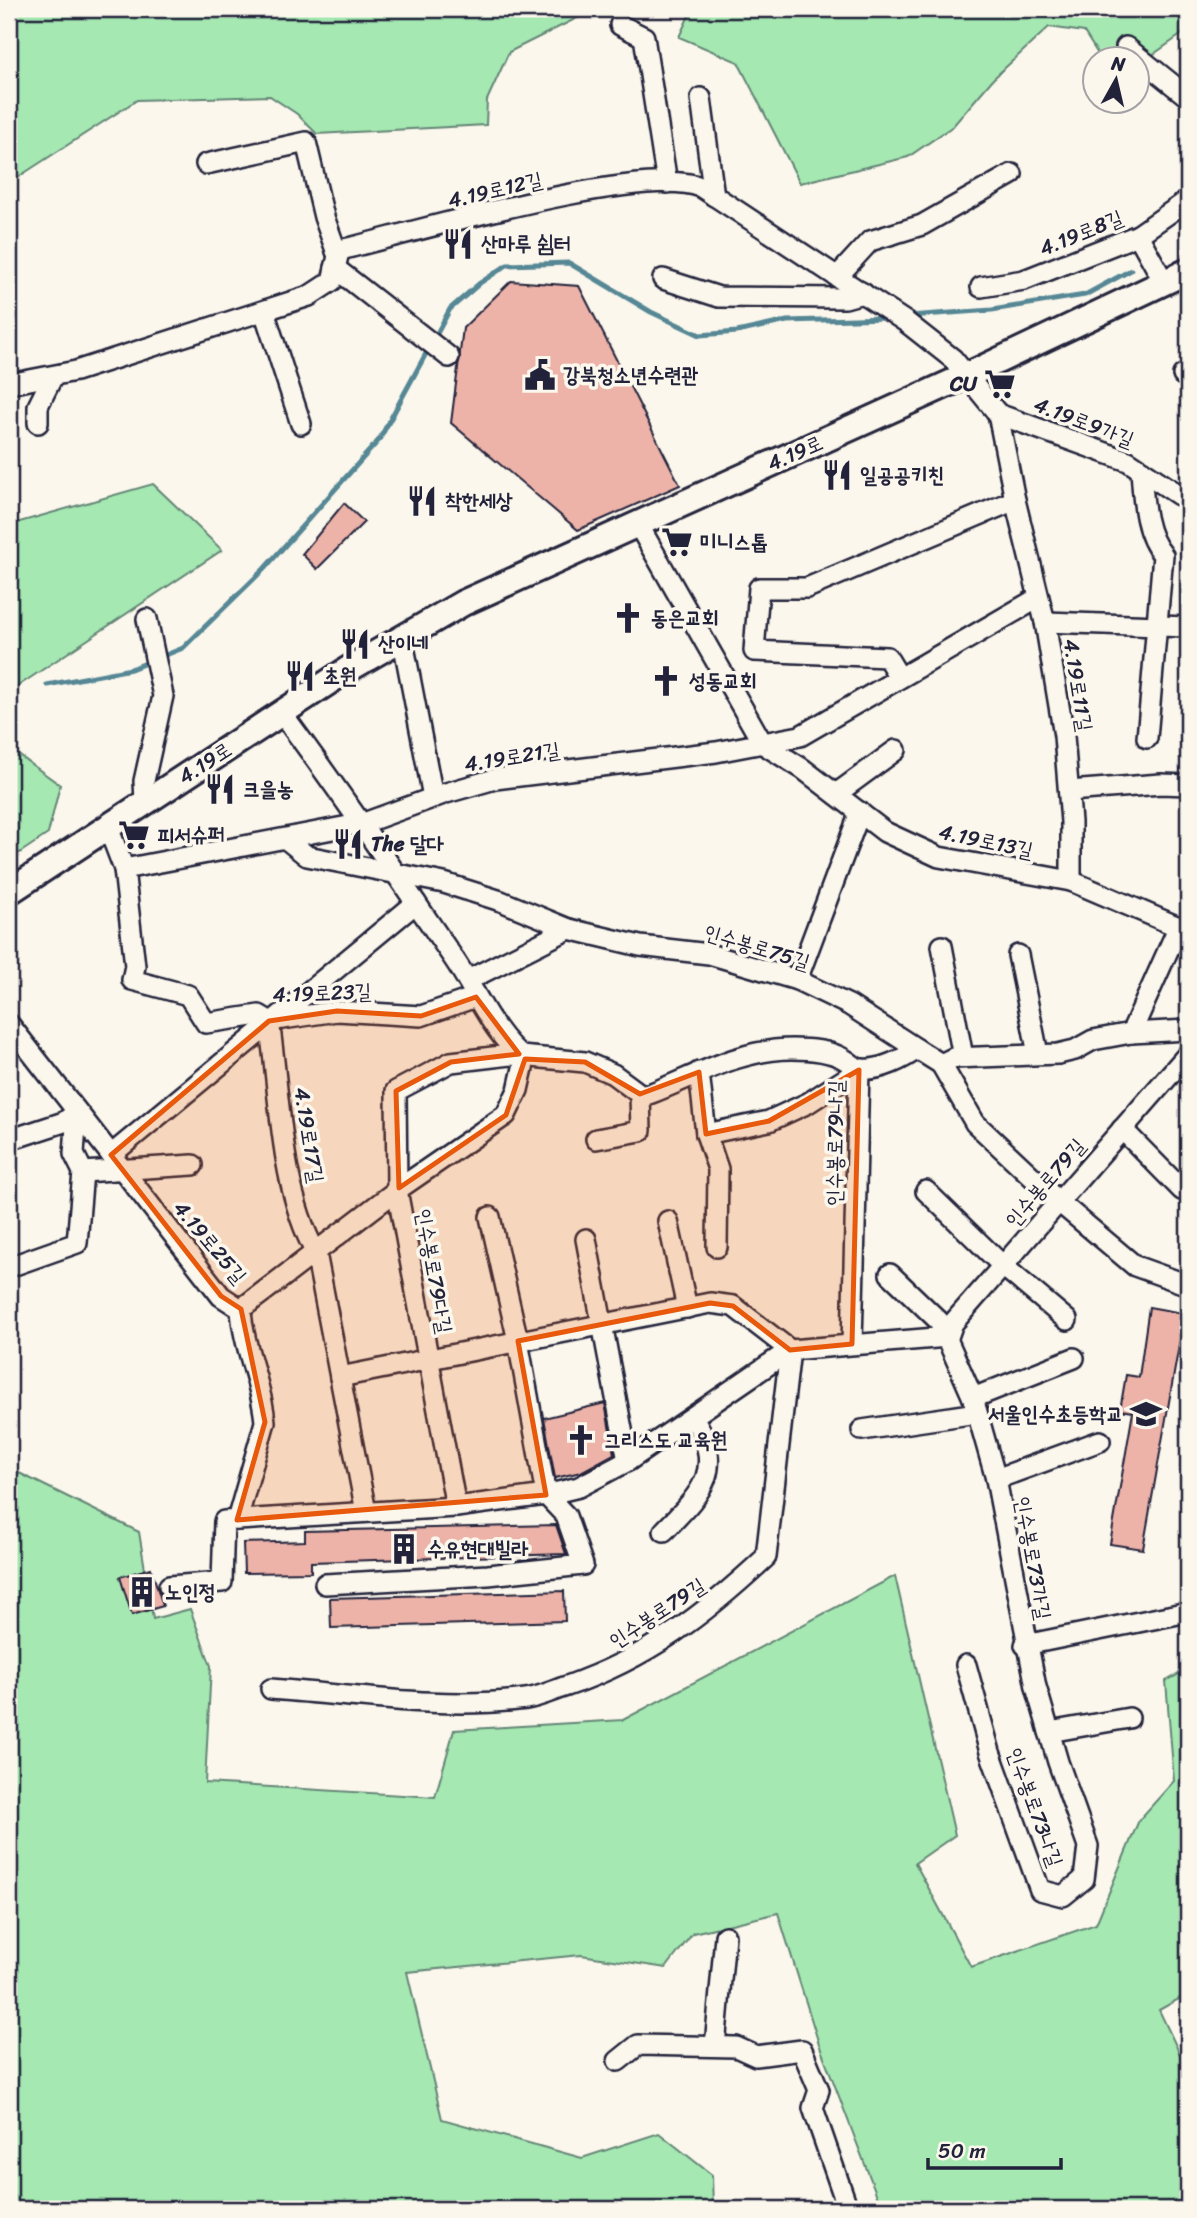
<svg xmlns="http://www.w3.org/2000/svg" width="1197" height="2218" font-family="Sriracha,'Poor Story',sans-serif">
<rect width="100%" height="100%" fill="#fbf7ec"/>
<filter id="ink" filterUnits="userSpaceOnUse"><feTurbulence type="fractalNoise" baseFrequency=".0143" numOctaves="2"/><feDisplacementMap in="SourceGraphic" scale="14" xChannelSelector="R" yChannelSelector="G"/><feConvolveMatrix kernelMatrix="1 2 1 2 8 2 1 2 1" color-interpolation-filters="sRGB"/></filter>
<g filter="url(#ink)">
<g fill="#a5e8b2" stroke="#648576" stroke-width="2">
<polygon points="9,9 620,9 587,13 509,52 487,100 486,125 317,134 297,114 270,96 137,100 9,183"/>
<polygon points="692,9 1188,9 1188,30 1138,65 1138,60 1101,59 1084,32 1049,27 993,79 953,126 908,157 800,183 738,62 679,37"/>
<polygon points="153,484 222,550 9,692 9,525"/>
<polygon points="9,748 60,785 48,834 9,860"/>
<polygon points="9,1468 139,1532 153,1619 190,1609 211,1666 205,1783 435,1797 454,1730 623,1720 895,1576 955,1835 915,1863 971,1967 1096,1924 1139,1820 1174,1781 1166,1681 1188,1669 1188,1994 1159,2010 1188,2071 1188,2209 882,2209 819,2044 778,1913 693,1933 666,1968 581,1955 407,1972 442,2119 582,2158 659,2133 712,2175 713,2209 9,2209"/>
</g>
<g fill="none" stroke-linecap="round" stroke-linejoin="round">
<g stroke="#568795" stroke-width="5">
<polyline points="909,316 992,310 1085,295 1131,270"/>
<polyline points="434,339 450,309 480,283 507,265 569,263 651,312 700,335 737,332 787,321 888,318"/>
<polyline points="47,685 131,669 183,648 264,569 379,440 429,348"/>
</g>
</g>
<g fill="#edb3a9" stroke="#22223b" stroke-width="2">
<polygon points="511,281 579,286 680,485 578,530 451,423 463,328"/>
<polygon points="344,503 364,522 317,569 302,554"/>
<polygon points="1149,1307 1188,1314 1188,1331 1182,1328 1143,1549 1110,1544 1133,1412 1120,1410 1126,1375 1139,1377"/>
<polygon points="605,1403 614,1454 581,1472 555,1478 544,1418"/>
<polygon points="556,1525 566,1554 311,1562 311,1572 244,1573 243,1543 305,1541 305,1531"/>
<polygon points="151,1568 163,1606 132,1615 120,1577"/>
<polygon points="564,1591 565,1621 331,1628 330,1598"/>
</g>
<g fill="none" stroke-linecap="round" stroke-linejoin="round">
<defs>
<g id="minor">
<polyline points="620,25 644,37 667,183"/>
<polyline points="1126,47 1188,97"/>
<polyline points="701,98 714,196"/>
<polyline points="1138,235 1164,282"/>
<path d="M336,251c73,-17 305,-87 365,-64l205,135 47,37 45,55 17,86 30,122 19,114 7,86v59"/>
<polyline points="335,268 449,357"/>
<polyline points="838,276 870,241 922,225 1012,174"/>
<polyline points="663,279 719,297 845,298 863,293"/>
<polyline points="981,287 1024,280 1138,235 1188,200"/>
<polyline points="264,311 301,424"/>
<polyline points="1183,375 1188,372"/>
<polyline points="9,384 76,371 309,296 332,281 338,256 324,217 306,142 206,164"/>
<polyline points="998,414 1128,461 1179,495 1188,495"/>
<polyline points="38,423 38,406 53,376"/>
<path d="M1141,470c2,27 3,64 22,85l-16,183"/>
<polyline points="639,526 763,744 803,769 885,832 939,857 1071,881 1188,931"/>
<polyline points="1045,622 1188,627"/>
<polyline points="402,636 433,797"/>
<polyline points="899,677 887,657 754,651 759,588 807,588 1015,500"/>
<polyline points="1069,791 1161,784 1188,785"/>
<polyline points="836,794 896,750"/>
<polyline points="145,802 144,781 163,696 147,619"/>
<polyline points="108,827 124,869 135,966 132,980 188,995 206,1023 259,1015 269,1021 337,1011 421,1016 476,997"/>
<polyline points="286,839 307,856 444,883 501,901 569,929 640,946 709,954 797,980 849,1005 917,1049"/>
<polyline points="124,869 364,823 446,793 495,779 716,752 800,736 1038,598"/>
<polyline points="942,946 963,1057"/>
<polyline points="1018,955 1038,1054"/>
<polyline points="468,980 569,929"/>
<polyline points="797,980 860,812"/>
<path d="M269,1021c11,73 11,168 47,232l50,259"/>
<path d="M9,1024l212,272 20,13c2,39 21,74 24,113l-28,98 -13,1 -2,61 -53,4"/>
<polyline points="1131,1033 1179,926"/>
<polyline points="941,1064 975,1123 1059,1202 1135,1266 1188,1285"/>
<polyline points="699,1072 706,1134 718,1169 717,1247"/>
<polyline points="1122,1129 1182,1190"/>
<polyline points="706,1134 769,1121 808,1103 859,1070"/>
<polyline points="596,1139 641,1131 640,1094"/>
<polyline points="9,1140 64,1122 77,1112"/>
<polyline points="111,1155 416,903"/>
<polyline points="83,1172 193,1165"/>
<polyline points="926,1191 1003,1266 1067,1320"/>
<polyline points="668,1221 687,1308"/>
<polyline points="586,1239 628,1461"/>
<polyline points="9,1267 77,1243 83,1172 74,1154 77,1112"/>
<polyline points="890,1274 939,1321 973,1398 996,1479 1036,1687 1058,1762 1088,1846 1084,1879 1063,1896 1040,1890 990,1752 966,1665"/>
<path d="M241,1309l156,-119 109,-75 12,-25 7,-31c-32,-24 -49,-68 -71,-100 -56,-83 -113,-166 -173,-247"/>
<polyline points="948,1337 953,1323 1188,1054"/>
<polyline points="852,1344 859,1070"/>
<polyline points="973,1398 1074,1358"/>
<polyline points="862,1430 977,1413"/>
<polyline points="996,1479 1100,1441"/>
<path d="M456,1507l-59,-317 -1,-99 55,-29 59,-7 75,7 28,12 27,20h9c47,-18 91,-45 143,-45 17,0 37,1 52,10 6,3 11,10 18,10 17,2 42,-10 55,-20l24,15 12,-6 105,-4 17,-4 18,-10 38,-7 57,-3"/>
<polyline points="237,1520 456,1507 546,1495 579,1487 628,1461 790,1350 948,1337"/>
<path d="M664,1531c38,-39 62,-61 29,-114"/>
<polyline points="325,1584 488,1575 583,1565 566,1516 546,1495 518,1341 490,1217"/>
<polyline points="1025,1645 1188,1612"/>
<path d="M271,1689c83,6 172,21 255,10 14,-2 28,-9 41,-13 81,-28 137,-71 199,-129l24,-207 -57,-44 -23,-3 -370,74"/>
<polyline points="1049,1732 1129,1718"/>
<polyline points="715,2046 725,1936"/>
<polyline points="618,2061 638,2045 736,2047 756,2056 802,2050 819,2090 813,2108 848,2209"/>
</g>
<polyline id="tertiary" points="9,892 347,670 463,603 968,375 1188,271"/>
</defs>
<use href="#minor" stroke="#22223b" stroke-width="24"/>
<use href="#tertiary" stroke="#22223b" stroke-width="30"/>
<use href="#minor" stroke="#fbf7ec" stroke-width="19"/>
<use href="#tertiary" stroke="#fbf7ec" stroke-width="24"/>
</g>
</g>
<path fill="#e8590c" fill-opacity="0.2" stroke="#e8590c" stroke-width="5" stroke-linejoin="round" d="M476,997l43,57 -68,8 -55,29 3,97 107,-73 19,-56 60,3 55,32 59,-22 7,62 63,-13 90,-51 -7,274 -62,6 -57,-44 -23,-3 -192,38 28,154 -309,25 28,-98 -24,-113 -20,-13 -110,-141 158,-134 68,-10 84,5z"/>
<defs>
<symbol id="restaurant-bare" viewBox="-9 -9 18 18"><path d="M-5-6h1v4h1v-4h1v4h1v-4h1v5L-1.5 .5V6h-2V.5L-5-1ZM5-6V6H3V1.5H1.5Q1.5-4 5-6Z" fill="#22223b" stroke="#fbf7ec" stroke-width="2.5" paint-order="stroke"/></symbol>
<symbol id="civic-bare" viewBox="-9 -9 18 18"><path d="M-.6-6.5H3V-4.5H.6V-3L4-1V1h2V6H-6V1h2V-1L-.6-3ZM-1.2 2.5V6h2.4V2.5Z" fill="#22223b" stroke="#fbf7ec" stroke-width="2.5" paint-order="stroke"/></symbol>
<symbol id="supermarket-bare" viewBox="-9 -9 18 18"><path d="M-6-5.5h2.5l.6 2H6L4.5 2H-2.5L-4.4-4H-6ZM-1.5 3.2a1.3 1.3 0 1 0 .1 0ZM3 3.2a1.3 1.3 0 1 0 .1 0Z" fill="#22223b" stroke="#fbf7ec" stroke-width="2.5" paint-order="stroke"/></symbol>
<symbol id="church-bare" viewBox="-9 -9 18 18"><path d="M-1.2-6h2.4v3.5h3.3v2.4h-3.3V6h-2.4V-.1h-3.3v-2.4h3.3Z" fill="#22223b" stroke="#fbf7ec" stroke-width="2.5" paint-order="stroke"/></symbol>
<symbol id="school-bare" viewBox="-9 -9 18 18"><path d="M0-5L7-2L0 1L-7-2ZM-4 1L0 2.5L4 1V4Q0 6-4 4Z" fill="#22223b" stroke="#fbf7ec" stroke-width="2.5" paint-order="stroke"/></symbol>
<symbol id="building-bare" viewBox="-9 -9 18 18"><path d="M-4-6H4V6H1V3H-1V6H-4ZM-2.5-4.3h1.7v1.8h-1.7ZM.8-4.3h1.7v1.8H.8ZM-2.5-1h1.7V.8h-1.7ZM.8-1h1.7V.8H.8Z" fill="#22223b" stroke="#fbf7ec" stroke-width="2.5" paint-order="stroke"/></symbol>
</defs>
<g fill-rule="evenodd">
<use href="#restaurant-bare" x="436" y="222" width="44" height="44"/>
<use href="#civic-bare" x="518" y="353" width="44" height="44"/>
<use href="#supermarket-bare" x="978" y="362" width="44" height="44"/>
<use href="#restaurant-bare" x="815" y="453" width="44" height="44"/>
<use href="#restaurant-bare" x="400" y="479" width="44" height="44"/>
<use href="#supermarket-bare" x="655" y="520" width="44" height="44"/>
<use href="#church-bare" x="606" y="596" width="44" height="44"/>
<use href="#restaurant-bare" x="333" y="622" width="44" height="44"/>
<use href="#restaurant-bare" x="278" y="654" width="44" height="44"/>
<use href="#church-bare" x="644" y="659" width="44" height="44"/>
<use href="#restaurant-bare" x="198" y="767" width="44" height="44"/>
<use href="#supermarket-bare" x="112" y="813" width="44" height="44"/>
<use href="#restaurant-bare" x="326" y="822" width="44" height="44"/>
<use href="#school-bare" x="1124" y="1392" width="44" height="44"/>
<use href="#church-bare" x="559" y="1418" width="44" height="44"/>
<use href="#building-bare" x="382" y="1527" width="44" height="44"/>
<use href="#building-bare" x="120" y="1570" width="44" height="44"/>
</g>
<g text-anchor="middle" stroke-width="7" stroke-linejoin="round" paint-order="stroke">
<g font-size="21" fill="#22223b" stroke="#fbf7ec">
<text transform="translate(495 190) rotate(-13)" y="7">4.19로12길</text>
<text transform="translate(1081 233) rotate(-22)" y="7">4.19로8길</text>
<text transform="translate(1084 422) rotate(21)" y="7">4.19로9가길</text>
<text transform="translate(795 453) rotate(-24)" y="7">4.19로</text>
<text transform="translate(1078 685) rotate(81)" y="7">4.19로11길</text>
<text transform="translate(512 757) rotate(-9)" y="7">4.19로21길</text>
<text transform="translate(205 763) rotate(-33)" y="7">4.19로</text>
<text transform="translate(986 841) rotate(12)" y="7">4.19로13길</text>
<text transform="translate(757 947) rotate(17)" y="7">인수봉로75길</text>
<text transform="translate(322 993) rotate(-2)" y="7">4.19로23길</text>
<text transform="translate(309 1135) rotate(81)" y="7">4.19로17길</text>
<text transform="translate(835 1143) rotate(-89)" y="7">인수봉로79나길</text>
<text transform="translate(1045 1183) rotate(-49)" y="7">인수봉로79길</text>
<text transform="translate(210 1242) rotate(50)" y="7">4.19로25길</text>
<text transform="translate(434 1271) rotate(80)" y="7">인수봉로79다길</text>
<text transform="translate(1033 1558) rotate(80)" y="7">인수봉로73가길</text>
<text transform="translate(657 1613) rotate(-33)" y="7">인수봉로79길</text>
<text transform="translate(1035 1807) rotate(70)" y="7">인수봉로73나길</text>
</g>
<g font-size="21" font-weight="bold" fill="#22223b" stroke="#fbf7ec" text-anchor="start">
<text x="481" y="251">산마루 쉼터</text>
<text x="563" y="382">강북청소년수련관</text>
<text x="977" y="391" text-anchor="end">CU</text>
<text x="860" y="482">일공공키친</text>
<text x="445" y="508">착한세상</text>
<text x="700" y="549">미니스톱</text>
<text x="651" y="625">동은교회</text>
<text x="378" y="651">산이네</text>
<text x="323" y="683">초원</text>
<text x="689" y="688">성동교회</text>
<text x="243" y="796">크을농</text>
<text x="157" y="842">피서슈퍼</text>
<text x="371" y="851">The 달다</text>
<text x="1123" y="1421" text-anchor="end">서울인수초등학교</text>
<text x="604" y="1447">그리스도 교육원</text>
<text x="427" y="1556">수유현대빌라</text>
<text x="165" y="1599">노인정</text>
</g>
</g>
<rect width="1197" height="2218" fill="none" stroke="#fbf7ec" stroke-width="35"/>
<rect x="18" y="18" width="1162" height="2183" fill="none" stroke="#22223b" stroke-width="2.5" filter="url(#ink)"/>
<g transform="translate(1116 80) rotate(8)"><circle r="33" fill="#fbf7ec" stroke="#a4a2a5" stroke-width="2"/>
<path d="M0-5L12 26L0 18L-12 26Z" fill="#22223b"/>
<text y="-10" font-size="19" font-weight="bold" text-anchor="middle" fill="#22223b">N</text>
</g>
<path d="M928 2158v10h133v-10" fill="none" stroke="#22223b" stroke-width="3.5"/>
<text x="938" y="2158" font-size="21" fill="#22223b" stroke="#fbf7ec" stroke-width="5" paint-order="stroke">50 m</text>
</svg>
